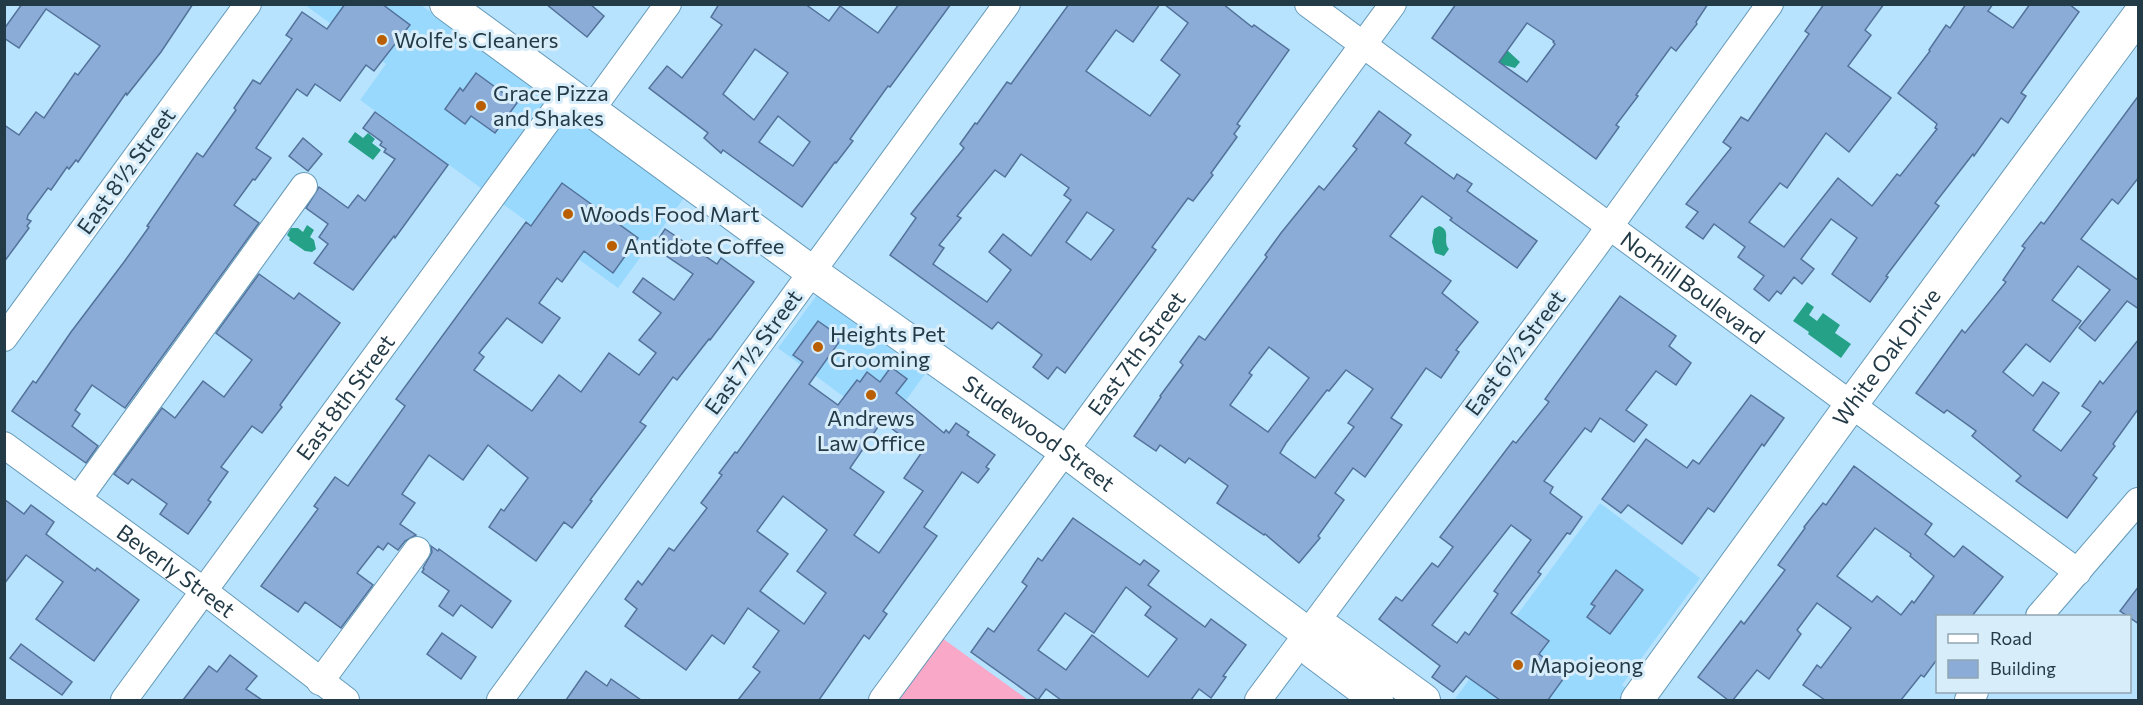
<svg xmlns="http://www.w3.org/2000/svg" width="2143" height="705" font-family="Commissioner,sans-serif">
<rect width="100%" height="100%" fill="#b8e3fe"/>
<g fill="#9ad9fe">
<polygon points="305,5 421,5 684,198 618,288 360,100 386,64"/>
<polygon points="817,295 925,374 886,428 778,348"/>
<polygon points="1600,503 1700,578 1622,685 1642,700 1454,700"/>
</g>
<polygon fill="#f9a8c7" points="942,638 1028,700 896,700"/>
<g fill="#25a187">
<polygon points="1501,49 1506,49 1520,62 1515,68 1504,65 1497,74"/>
<polygon points="355,132 363,138 368,133 375,139 372,143 381,150 373,160 348,142"/>
<polygon points="307,225 314,230 310,237 314,240 316,249 312,252 305,251 289,240 290,238 287,235 291,228 298,228 303,232"/>
<path d="M1439,226c13,4 3,15 10,23l-5,7 -9,-3 -3,-11 2,-13z"/>
<polygon points="1807,302 1814,307 1809,315 1817,321 1823,313 1840,325 1835,333 1851,344 1841,358 1808,334 1809,332 1793,321"/>
</g>
<g fill="#8bacd7" stroke="#53729a" stroke-width="1.5" fill-rule="evenodd">
<polygon points="22,4 193,4 161,52 127,95 126,93 78,162 76,160 69,169 67,167 51,190 48,188 28,215 27,219 31,221 27,226 29,228 4,262 4,125 19,135 36,112 44,118 75,73 78,75 100,46 46,9 19,48 4,38 4,29"/>
<polygon points="345,4 382,4 410,25 374,71 366,65 340,101 315,84 307,96 297,89 256,148 271,158 255,180 253,179 234,205 259,223 125,408 92,385 75,410 80,414 72,426 98,446 86,463 12,411 33,381 36,383 71,332 124,262 149,227 147,226 197,153 203,157 236,110 234,108 253,80 260,84 292,39 286,35 302,12 327,29"/>
<polygon points="546,4 590,4 604,16 587,37"/>
<path d="M719,4h86l24,17 11,-15 38,27 21,-29h52l-61,83 -2,-1 -38,53 3,2 -17,22 -1,-1 -33,45 -79,-57 -2,3 -17,-15 4,-5 -59,-45 18,-22 15,12 40,-53 -11,-8zM755,49l33,24 -34,47 -31,-26zM778,116l32,26 -17,24 -34,-24z"/>
<path d="M1069,4h91l-27,38 -17,-12 -30,41 64,45 30,-41 -19,-15 27,-37 -24,-19h59l29,23 2,-2 35,25 -52,74 3,2 -6,8 3,3 -26,36 2,2 -20,26 -5,-3 -36,49 4,3 -91,123 -8,-6 -9,12 -15,-12 9,-12 -44,-33 -6,7 -102,-74 26,-37 -5,-4 53,-66 -4,-4 15,-21 2,1 30,-42 4,2zM1021,154l48,34 -5,7 7,5 -40,56 -28,-22 -14,18 22,18 -24,32 -54,-38 11,-16 -5,-3 22,-27 -4,-2 38,-46 10,7zM1087,212l27,18 -23,30 -25,-18z"/>
<path d="M1456,4h252l-12,18 1,2 -21,27 -5,-4 -35,48 2,1 -22,29 3,2 -23,32 -164,-121zM1527,23l27,18 -1,1 2,2 -28,38 -28,-20z"/>
<polygon points="1824,4 1884,4 1865,30 1871,35 1848,66 1891,98 1849,152 1826,133 1787,188 1780,183 1749,222 1784,247 1838,178 1872,206 1897,174 1900,176 1937,129 1935,128 1937,124 1898,93 1930,51 1929,50 1946,25 1950,28 1966,4 1993,4 1988,11 2013,28 2030,4 2069,4 2079,12 2021,93 2026,96 2008,123 2001,118 1974,156 1973,154 1935,203 1939,206 1886,276 1888,277 1870,302 1832,274 1857,238 1831,219 1801,259 1814,269 1802,284 1794,277 1781,294 1777,291 1769,301 1754,289 1764,276 1738,257 1745,247 1714,224 1703,239 1686,227 1698,212 1686,204 1731,148 1723,142 1741,117 1748,121 1809,34 1805,31"/>
<polygon points="476,73 517,103 495,133 471,116 465,124 445,109 460,88 463,91"/>
<polygon points="2139,95 2139,177 2118,204 2112,199 2081,239 2139,281 2139,309 2127,301 2095,341 2079,328 2110,290 2078,266 2052,300 2081,321 2050,362 2026,344 2003,372 2033,396 2043,382 2059,393 2033,430 2061,451 2091,412 2082,406 2100,381 2103,384 2139,339 2139,408 2113,444 2115,446 2093,475 2097,478 2067,518 2016,481 2021,476 1972,436 1976,431 1947,410 1944,413 1916,393 1962,330 1965,333 2006,282 2003,280 2025,248 2022,246 2041,222 2044,224"/>
<path d="M1379,111l32,24 -6,8 49,36 3,-5 15,10 -5,7 70,50 -20,27 -67,-48 2,-2 -30,-22 -32,40 61,45 -9,12 36,29 -22,28 3,2 -18,26 -15,-10 -35,50 11,7 -37,52 -12,-9 -18,25 9,7 -26,36 2,2 -21,25 -34,-29 -1,1 -47,-32 11,-17 -39,-28 -4,5 -25,-18 -4,6 -22,-15 27,-39 -1,-1 23,-31 -3,-3 19,-26 6,4 62,-83 -2,-2 16,-22 38,-47 5,4 33,-41 -4,-3zM1269,347l40,31 -41,54 -38,-27 22,-30 -3,-2zM1346,370l27,19 -25,34 6,4 -39,51 -35,-25 6,-10 41,-53 2,1z"/>
<polygon points="375,112 448,165 395,238 394,236 353,290 314,263 328,244 319,237 328,224 306,208 319,187 348,208 358,195 365,201 395,159 384,152 386,149 380,145 382,142 363,128"/>
<polygon points="303,138 322,154 308,171 289,156"/>
<polygon points="562,183 638,238 613,273 584,251 562,282 557,278 539,303 560,318 542,343 507,318 479,353 484,357 474,370 532,411 559,375 581,392 609,353 639,375 656,353 639,340 661,313 633,292 643,278 674,300 693,274 653,247 665,229 717,264 721,258 754,282 710,340 709,339 677,380 673,377 640,422 646,426 590,500 592,501 572,528 564,522 536,561 489,527 501,509 504,511 528,478 488,445 463,480 429,455 402,494 415,503 400,524 416,535 405,541 398,550 388,543 383,550 378,546 357,573 373,585 341,628 305,602 298,612 261,586 318,509 314,506 335,477 348,486 405,406 396,399 526,222 531,226"/>
<polygon points="259,274 294,299 299,293 340,323 280,405 282,407 262,433 252,426 221,467 228,472 208,500 211,502 188,534 160,514 167,504 132,479 128,484 114,474 162,408 175,418 203,381 224,397 252,360 216,333"/>
<path d="M1620,296l56,40 -7,10 22,17 -15,22 -20,-14 -30,39 21,15 -13,17 -34,-24 -9,14 -6,-4 -41,53 9,6 -3,6 32,24 -12,17 -3,-1 -29,39 3,2 -30,39 38,28 -10,13 27,21 -18,25h-48l-34,-24 -13,16 -21,-15 8,-11 -61,-47 17,-22 6,4 30,-38 6,4 15,-20 -13,-10 73,-96 3,2 33,-41 -4,-3zM1511,525l20,15 -37,51 4,3 -29,41 -4,-3 -8,11 -25,-18z"/>
<path d="M818,321l24,17 -33,46 29,21 19,-25 3,2 7,-10 13,10 11,-15 16,12 -11,14 48,40 2,-3 3,3 7,-10 13,9 -2,3 28,20 -9,12 3,2 -11,14 -16,-11 -38,55 13,9 -54,75 4,3 -18,25 -5,-4 -45,65h-81l22,-28 -7,-5 26,-36 -31,-23 -24,36 -12,-9 -26,35 -61,-44 12,-17 -12,-10 13,-18 4,4 27,-37 5,3 33,-43 -6,-5 21,-28 -3,-2 16,-21 2,1 66,-91 -10,-7zM882,421l40,31 -18,26 19,13 -44,62 -25,-18 30,-43 -34,-24zM783,496l44,34 -30,41 29,22 -22,31 -44,-33 28,-37 -31,-23z"/>
<polygon points="1751,395 1784,418 1764,446 1762,444 1714,512 1708,508 1682,544 1628,505 1621,513 1602,499 1646,439 1687,468 1693,460 1699,464"/>
<path d="M1854,466l78,58 -7,10 29,23 9,-11 40,31 -31,39h-34v42l-14,19 -3,-2 -20,25h-76l-22,-15 14,-20 4,3 30,-40 -34,-25 -20,27 4,4 -32,45 -12,-9 -24,30h-5l-30,-23 43,-56 3,3 41,-54 -7,-5 27,-37 -1,-1 19,-24 3,2zM1875,528l36,26 -1,2 24,20 -20,27 -2,-2 -11,14 -24,-19 -5,6 -35,-26z"/>
<polygon points="4,499 24,514 31,505 54,522 46,534 95,571 97,568 139,600 94,661 36,619 63,582 26,555 4,584"/>
<path d="M1073,518l67,47 4,-5 15,11 -11,14 57,42 6,-8 35,26 -23,31 3,1 -15,21 -12,-9 -8,11h-130l-15,-11 -8,11 -67,-48 17,-24 6,4 33,-46 -5,-4 16,-24 4,3zM1126,587l25,20 -6,8 32,24 -29,38 -56,-42 -26,35 -28,-20 27,-37 29,20z"/>
<polygon points="431,546 438,551 439,549 511,601 492,628 461,605 453,616 439,606 449,591 422,572 424,569 423,568 432,552"/>
<polygon points="1616,570 1643,590 1610,634 1587,617 1595,606 1591,604"/>
<polygon points="2139,586 2139,624 2120,611"/>
<polygon points="442,633 476,657 461,679 427,654"/>
<polygon points="21,644 72,682 62,695 10,658"/>
<polygon points="230,655 257,676 246,689 262,700 183,700 209,666 217,672"/>
<polygon points="586,671 607,686 611,679 641,700 566,700"/>
</g>
<g fill="none" stroke-linecap="round" stroke-linejoin="round">
<defs>
<g id="minor">
<path id="s1" d="M1308,4l770,568"/>
<polyline points="591,110 668,4"/>
<polyline points="4,338 248,4"/>
<path id="s2" d="M4,445l200,146 142,109"/>
<polyline points="78,499 304,186"/>
<polyline points="2039,616 2138,501"/>
<polyline points="320,682 417,550"/>
<path id="s3" d="M124,700l444,-607"/>
<polyline points="500,700 1007,4"/>
<path id="s4" d="M882,700l511,-696"/>
<polyline points="1258,700 1594,248 1770,4"/>
<polyline points="1968,700 1975,692"/>
</g>
<g id="major">
<path id="s5" d="M446,4l366,268 253,179 242,182 6,19 64,48"/>
<polyline points="1307,633 1328,630 1424,700"/>
<path id="s6" d="M1637,700l214,-295 287,-389"/>
</g>
</defs>
<use href="#minor" stroke="#659ab8" stroke-width="28"/>
<use href="#major" stroke="#659ab8" stroke-width="34"/>
<use href="#minor" stroke="#fff" stroke-width="26"/>
<use href="#major" stroke="#fff" stroke-width="32"/>
</g>
<g fill="#ba5f01" stroke="#d8edfa" stroke-width="2">
<circle cx="382" cy="40" r="6"/>
<circle cx="481" cy="106" r="6"/>
<circle cx="568" cy="214" r="6"/>
<circle cx="612" cy="246" r="6"/>
<circle cx="818" cy="347" r="6"/>
<circle cx="871" cy="395" r="6"/>
<circle cx="1518" cy="665" r="6"/>
</g>
<g text-anchor="middle" stroke-width="6" stroke-linejoin="round" paint-order="stroke">
<g font-size="22" fill="#233a47" stroke="#d8edfa" text-anchor="start">
<text x="394" y="48">Wolfe's Cleaners</text>
<text x="493" y="101">Grace Pizza<tspan x="493" dy="25">and Shakes</tspan></text>
<text x="580" y="222">Woods Food Mart</text>
<text x="624" y="254">Antidote Coffee</text>
<text x="830" y="342">Heights Pet<tspan x="830" dy="25">Grooming</tspan></text>
<text x="871" y="426" text-anchor="middle">Andrews<tspan x="871" dy="25">Law Office</tspan></text>
<text x="1530" y="673">Mapojeong</text>
</g>
<g font-size="22" fill="#233a47" stroke="#d8edfa">
<text transform="translate(126 171) rotate(-54)" y="8">East 8½ Street</text>
<text dy="8" stroke="none"><textPath href="#s1" startOffset="478">Norhill Boulevard</textPath></text>
<text transform="translate(753 352) rotate(-54)" y="8">East 7½ Street</text>
<text dy="8" stroke="none"><textPath href="#s4" startOffset="430">East 7th Street</textPath></text>
<text transform="translate(1515 353) rotate(-53)" y="8">East 6½ Street</text>
<text dy="8" stroke="none"><textPath href="#s6" startOffset="424">White Oak Drive</textPath></text>
<text dy="8" stroke="none"><textPath href="#s3" startOffset="375">East 8th Street</textPath></text>
<text dy="8" stroke="none"><textPath href="#s5" startOffset="732">Studewood Street</textPath></text>
<text dy="8" stroke="none"><textPath href="#s2" startOffset="213">Beverly Street</textPath></text>
</g>
</g>
<rect width="2143" height="705" fill="none" stroke="#233a47" stroke-width="12"/>
<rect x="1936" y="615" width="195" height="78" fill="#d8edfa" stroke="#90a5b2" stroke-width="1.5"/>
<rect x="1948" y="634" width="30" height="9" fill="#ffffff" stroke="#90a5b2" stroke-width="1.5"/>
<text x="1990" y="645" font-size="18" fill="#233a47">Road</text>
<rect x="1948" y="660" width="30" height="18" fill="#8bacd7" stroke="#90a5b2" stroke-width="1.5"/>
<text x="1990" y="675" font-size="18" fill="#233a47">Building</text>
</svg>
